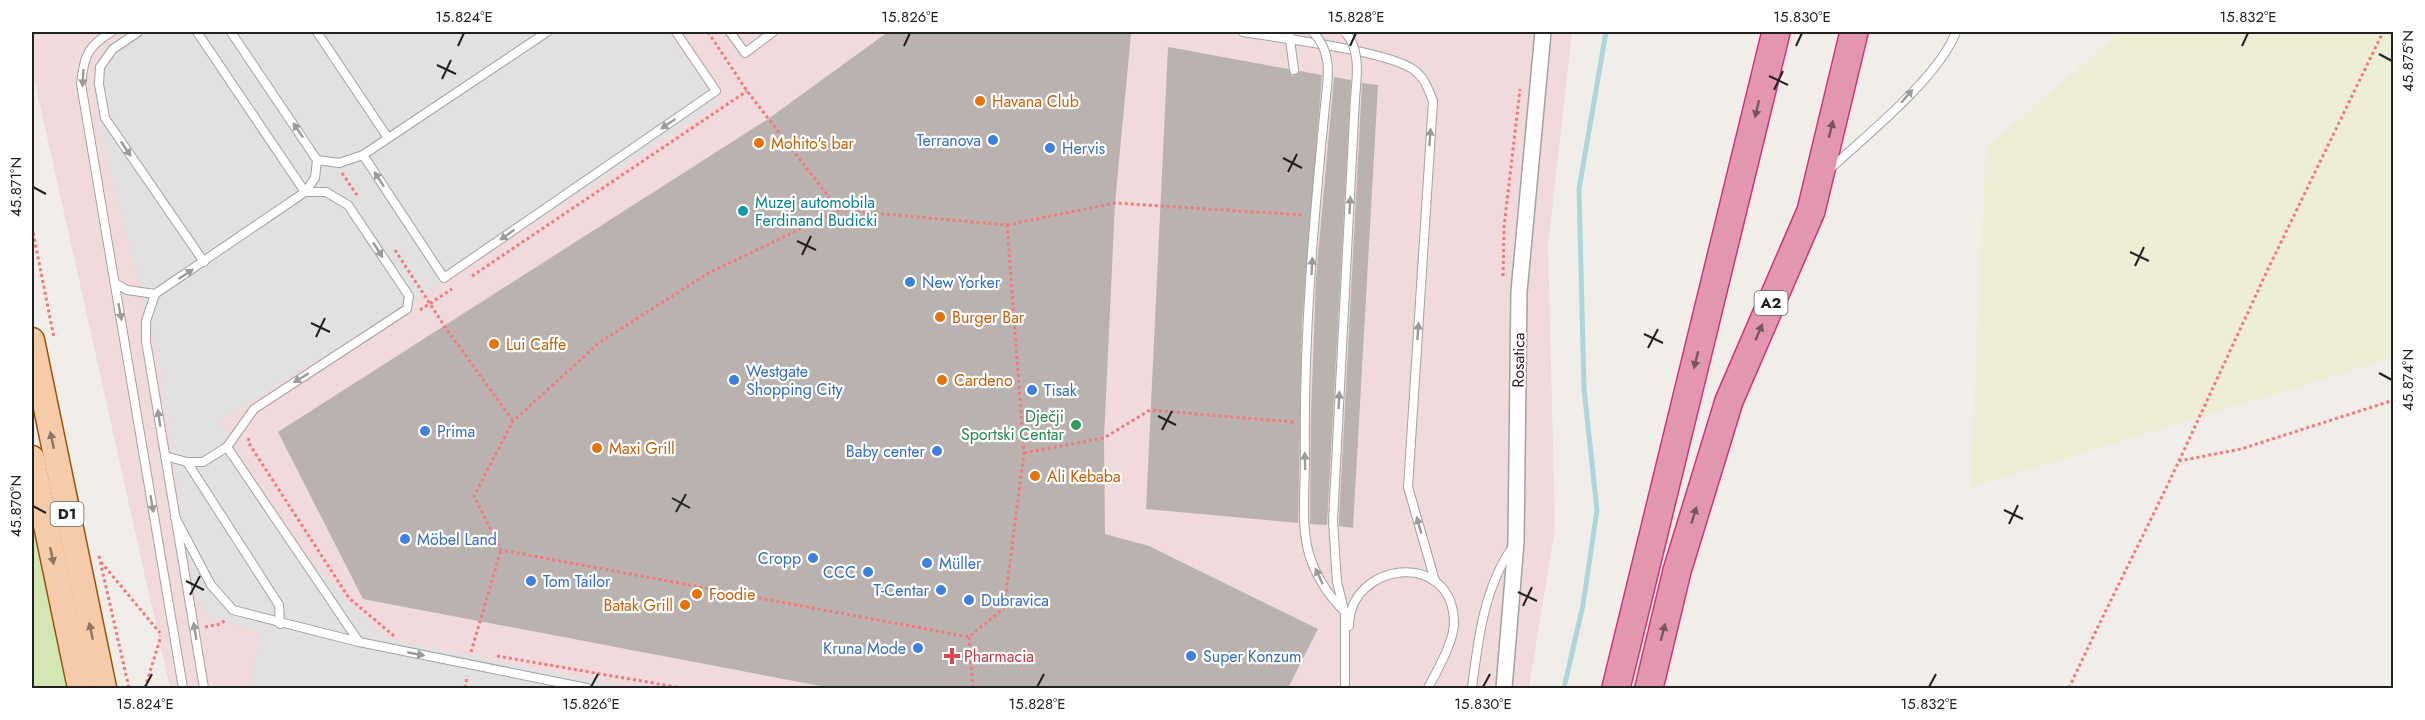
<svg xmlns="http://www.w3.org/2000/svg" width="2425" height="720" font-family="Jost,sans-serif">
<rect width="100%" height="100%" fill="#f1ede9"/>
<polygon fill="#f0dadc" points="32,32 1572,32 1548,245 1555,528 1529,688 170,688 32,69"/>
<polygon fill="#eeedd6" points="2120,32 2393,32 2393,358 1970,488 1986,148"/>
<polygon fill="#d3e7b3" points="32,503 70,688 32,688"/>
<polygon fill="#e1e1e1" points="130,32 668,32 718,104 433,288 219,421 292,543 386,639 631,688 249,688 261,632 210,617 193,592 159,358 98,123 95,65 112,43"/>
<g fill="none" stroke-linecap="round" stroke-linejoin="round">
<polyline stroke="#add6db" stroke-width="5" points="1564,688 1583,605 1597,510 1584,389 1579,189 1606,32"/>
</g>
<g fill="#bab2ae">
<polygon points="888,32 1108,32 1131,34 1115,203 1104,438 1105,534 1149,546 1318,629 1288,688 831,688 363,599 278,432 768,119"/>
<polygon points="1168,47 1288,69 1292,76 1300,71 1322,75 1302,322 1298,523 1146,509"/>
<polygon points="1334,77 1351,80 1327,525 1310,524 1311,414 1316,278"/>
<polygon points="1362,83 1378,85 1353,528 1339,526 1339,521"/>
</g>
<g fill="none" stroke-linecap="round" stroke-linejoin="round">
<defs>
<g id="service">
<path d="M111,32c-24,15 -27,24 -30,52l102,604"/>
<polyline points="138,32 113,49 100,67 99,84 105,118 204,262"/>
<polyline points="317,32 388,138"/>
<polyline points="730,32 745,53 773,32"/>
<path d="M1243,32c36,6 146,19 171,38 11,8 14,19 19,31l-25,386 27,94"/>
<polyline points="1289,32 1294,70"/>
<path d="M1326,96c-12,120 -23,242 -21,363 0,29 -4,63 3,91 6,24 20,45 37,62v76"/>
<polyline points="363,155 444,278 716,91 676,32"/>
<polyline points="317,160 339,163 363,155 547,32"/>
<path d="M1831,168c37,-34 107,-90 125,-136"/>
<polyline points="115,283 127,290 155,294 305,192 315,178 317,160 231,32"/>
<polyline points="155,294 146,321 146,341 204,688"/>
<polyline points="227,447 359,642"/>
<polyline points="165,456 187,462 203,462 227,447 254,409 407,309 409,296 348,205 326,192 305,192 197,32"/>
<polyline points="187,462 279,605 280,624"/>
<polyline points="175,517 211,585 233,610 359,642 587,688"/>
<polyline points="1344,610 1337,582 1333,521 1355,98"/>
<path d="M1349,626c0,-63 102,-78 105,-5 1,19 -17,50 -26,67"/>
<path d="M1472,688c6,-48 12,-100 40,-140"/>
</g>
<polyline id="minor" points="1504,688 1516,542 1519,292 1543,32"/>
<g id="primary">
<polyline points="32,340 104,688"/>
<polyline points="32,458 80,688"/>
</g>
<g id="motorway">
<polyline points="1616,688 1776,32"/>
<polyline points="1649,688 1677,571 1729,401 1811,211 1854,32"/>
</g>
</defs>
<use href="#service" stroke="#a2a2a2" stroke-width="10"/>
<use href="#minor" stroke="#a2a2a2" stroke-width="18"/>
<use href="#primary" stroke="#95560a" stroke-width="27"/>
<use href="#motorway" stroke="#d0347d" stroke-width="30"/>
<g stroke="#f17a7c" stroke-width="3" stroke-dasharray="3 3" stroke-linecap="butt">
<polyline points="708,32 747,91 839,210"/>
<polyline points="342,173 357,195"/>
<polygon points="839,210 1007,225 1024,453 1004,608 969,637 501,550 474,496 513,421 600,342 707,274"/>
<polyline points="1007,225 1115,203 1303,215"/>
<polyline points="32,227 54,338"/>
<polyline points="395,250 445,327 513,421"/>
<polyline points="472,276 747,91"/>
<polyline points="1503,276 1504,227 1520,89"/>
<polyline points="420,310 452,289"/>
<polyline points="249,438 248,442 349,598 394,636"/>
<polyline points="1024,453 1104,438 1150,410 1294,422"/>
<polyline points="2179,461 2268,269 2383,32"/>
<polyline points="99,556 129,688"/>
<polyline points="101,562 160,633"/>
<polyline points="205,627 221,624 226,619"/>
<polyline points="969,637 973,688"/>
<polyline points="471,652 501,550"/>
<polyline points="497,656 682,688"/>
<polyline points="145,688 161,636"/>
<polyline points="465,688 467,676"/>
<path d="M2069,688c35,-76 74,-151 110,-227l62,-12 153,-49"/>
</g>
<use href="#service" stroke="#fff" stroke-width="8"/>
<use href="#minor" stroke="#fff" stroke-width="15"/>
<use href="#primary" stroke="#f6cba9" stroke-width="24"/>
<use href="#motorway" stroke="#e297ae" stroke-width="27"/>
<defs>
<g id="service-bridge">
<path d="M1313,32c18,19 16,40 13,64"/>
<path d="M1345,32c16,17 12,45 10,66"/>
</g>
</defs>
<use href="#service-bridge" stroke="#a2a2a2" stroke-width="10" stroke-linecap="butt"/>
<use href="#service-bridge" stroke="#fff" stroke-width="8"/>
</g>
<defs><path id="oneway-solid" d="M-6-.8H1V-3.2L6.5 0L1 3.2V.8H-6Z" transform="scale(1.5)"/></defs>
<g fill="#9b9b9b">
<use href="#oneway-solid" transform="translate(83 78) rotate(93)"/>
<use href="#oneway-solid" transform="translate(1907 96) rotate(-49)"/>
<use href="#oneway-solid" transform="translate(668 124) rotate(146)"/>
<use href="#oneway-solid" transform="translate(298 130) rotate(-124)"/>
<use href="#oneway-solid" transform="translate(1430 137) rotate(-86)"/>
<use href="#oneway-solid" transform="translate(126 149) rotate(56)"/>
<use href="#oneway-solid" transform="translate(379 179) rotate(-123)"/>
<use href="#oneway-solid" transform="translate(1350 205) rotate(-87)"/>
<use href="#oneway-solid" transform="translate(507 235) rotate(145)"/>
<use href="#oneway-solid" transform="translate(378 250) rotate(57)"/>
<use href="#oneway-solid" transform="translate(1312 266) rotate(-87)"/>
<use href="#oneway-solid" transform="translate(186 274) rotate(-34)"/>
<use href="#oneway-solid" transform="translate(120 312) rotate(80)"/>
<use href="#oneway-solid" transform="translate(1418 331) rotate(-86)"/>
<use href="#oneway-solid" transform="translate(301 378) rotate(149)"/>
<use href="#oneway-solid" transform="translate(1339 400) rotate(-87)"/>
<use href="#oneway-solid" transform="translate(159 418) rotate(-99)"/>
<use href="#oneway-solid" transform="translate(1305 461) rotate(-91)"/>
<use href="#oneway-solid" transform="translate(152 504) rotate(80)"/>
<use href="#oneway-solid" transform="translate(1419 525) rotate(-106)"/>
<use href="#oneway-solid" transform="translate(1319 576) rotate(-115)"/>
<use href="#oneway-solid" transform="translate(195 631) rotate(-99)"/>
<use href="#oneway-solid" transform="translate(416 654) rotate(11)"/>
</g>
<g fill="#785660">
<use href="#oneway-solid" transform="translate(1757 109) rotate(103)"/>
<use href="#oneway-solid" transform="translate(1831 129) rotate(-76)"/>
<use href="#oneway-solid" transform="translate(1759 332) rotate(-67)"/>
<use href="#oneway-solid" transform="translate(1696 360) rotate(104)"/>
<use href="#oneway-solid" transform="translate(1694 515) rotate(-73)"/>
<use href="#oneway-solid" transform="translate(1663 632) rotate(-76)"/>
</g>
<g fill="#8c7665">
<use href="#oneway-solid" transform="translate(52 440) rotate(-102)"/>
<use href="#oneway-solid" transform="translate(52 556) rotate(78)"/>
<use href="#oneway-solid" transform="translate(91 631) rotate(-102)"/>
</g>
<path fill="none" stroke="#212121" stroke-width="2" d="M458,46l6,-13M904,46l6,-13M1350,46l6,-13M1796,46l6,-13M2242,46l6,-13M2379,54l13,7M437,65l19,9M1769,76l19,9M442,79l9,-19M1774,90l9,-19M1283,158l19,10M1288,172l9,-18M33,187l13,7M797,241l19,9M2130,252l19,9M802,255l9,-19M2135,266l9,-19M311,323l19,9M1644,334l19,9M316,337l9,-19M1648,348l10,-19M2379,373l13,7M1158,416l18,9M1162,430l10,-19M672,498l18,10M33,506l13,7M2004,510l19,9M676,512l10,-18M2009,524l9,-19M186,581l18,9M1518,592l19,9M190,595l10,-19M1523,606l9,-19M145,687l7,-13M591,687l7,-13M1037,687l7,-13M1483,687l7,-13M1929,687l7,-13"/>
<g fill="#e8710a" stroke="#fff" stroke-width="2">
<circle cx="980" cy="101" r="6"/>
<circle cx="759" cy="143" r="6"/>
<circle cx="940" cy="317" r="6"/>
<circle cx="494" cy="344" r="6"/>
<circle cx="942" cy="380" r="6"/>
<circle cx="597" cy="448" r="6"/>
<circle cx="1035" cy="476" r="6"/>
<circle cx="697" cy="594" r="6"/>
<circle cx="685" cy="605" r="6"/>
</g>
<g fill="#3f7fe0" stroke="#fff" stroke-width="2">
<circle cx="993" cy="140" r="6"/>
<circle cx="1050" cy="148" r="6"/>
<circle cx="910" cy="282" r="6"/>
<circle cx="734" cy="380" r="6"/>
<circle cx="1032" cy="390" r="6"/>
<circle cx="425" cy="431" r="6"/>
<circle cx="937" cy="451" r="6"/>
<circle cx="405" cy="539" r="6"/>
<circle cx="813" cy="558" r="6"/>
<circle cx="927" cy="563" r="6"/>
<circle cx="868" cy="572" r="6"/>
<circle cx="531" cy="581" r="6"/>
<circle cx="941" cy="590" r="6"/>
<circle cx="969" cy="600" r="6"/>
<circle cx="918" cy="648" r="6"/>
<circle cx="1191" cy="656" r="6"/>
</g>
<circle fill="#0f9aa8" stroke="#fff" stroke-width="2" cx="743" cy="211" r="6"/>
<circle fill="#2e9e5b" stroke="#fff" stroke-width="2" cx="1076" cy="425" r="6"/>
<path fill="#e0444e" stroke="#fff" stroke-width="2" d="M949 647h6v6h6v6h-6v6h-6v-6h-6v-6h6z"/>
<g text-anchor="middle" stroke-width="4.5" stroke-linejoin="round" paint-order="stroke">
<g fill="#fff" stroke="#646464" stroke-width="1.5">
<rect x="1754.5" y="291" width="33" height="24" rx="4.5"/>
<rect x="50.5" y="502" width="33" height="24" rx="4.5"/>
</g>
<g font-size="15" font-weight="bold" fill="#212121">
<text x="1771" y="308">A2</text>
<text x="67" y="519">D1</text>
</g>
<g font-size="16" fill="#c56008" stroke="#fff" text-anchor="start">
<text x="992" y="107">Havana Club</text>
<text x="771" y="149">Mohito's bar</text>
<text x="952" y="323">Burger Bar</text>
<text x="506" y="350">Lui Caffe</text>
<text x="954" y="386">Cardeno</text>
<text x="609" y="454">Maxi Grill</text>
<text x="1047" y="482">Ali Kebaba</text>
<text x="709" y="600">Foodie</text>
<text x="673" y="611" text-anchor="end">Batak Grill</text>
</g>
<g font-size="16" fill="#366cbe" stroke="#fff" text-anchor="start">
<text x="981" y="146" text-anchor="end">Terranova</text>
<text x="1062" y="154">Hervis</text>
<text x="922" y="288">New Yorker</text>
<text x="746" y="377">Westgate<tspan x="746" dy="18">Shopping City</tspan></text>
<text x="1044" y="396">Tisak</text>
<text x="437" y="437">Prima</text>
<text x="925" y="457" text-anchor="end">Baby center</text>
<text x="417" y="545">Möbel Land</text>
<text x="801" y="564" text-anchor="end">Cropp</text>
<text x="939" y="569">Müller</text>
<text x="856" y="578" text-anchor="end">CCC</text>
<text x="543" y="587">Tom Tailor</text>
<text x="929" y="596" text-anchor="end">T-Centar</text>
<text x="981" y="606">Dubravica</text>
<text x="906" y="654" text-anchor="end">Kruna Mode</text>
<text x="1203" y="662">Super Konzum</text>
</g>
<g font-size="16" fill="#0d838f" stroke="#fff" text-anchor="start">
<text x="755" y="208">Muzej automobila<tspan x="755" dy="18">Ferdinand Budicki</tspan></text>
</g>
<g font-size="16" fill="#212121" stroke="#fff">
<text transform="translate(1518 360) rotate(-89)" y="6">Rosatica</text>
</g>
<g font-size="16" fill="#27864d" stroke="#fff" text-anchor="end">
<text x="1064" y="422">Dječji<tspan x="1064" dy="18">Sportski Centar</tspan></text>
</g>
<g font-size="16" fill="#be3a42" stroke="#fff" text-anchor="start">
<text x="964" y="662">Pharmacia</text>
</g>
</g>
<rect width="2425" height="720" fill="none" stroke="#ffffff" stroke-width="66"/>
<rect x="33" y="33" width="2359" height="654" fill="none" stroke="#212121" stroke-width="2"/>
<g font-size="15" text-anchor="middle" fill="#212121">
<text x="464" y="22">15.824°E</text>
<text x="910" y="22">15.826°E</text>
<text x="1356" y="22">15.828°E</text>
<text x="1802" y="22">15.830°E</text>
<text x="2248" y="22">15.832°E</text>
<text transform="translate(2408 61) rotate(-90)" y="5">45.875°N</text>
<text transform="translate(16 187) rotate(-90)" y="5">45.871°N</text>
<text transform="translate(2408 380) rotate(-90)" y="5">45.874°N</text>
<text transform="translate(16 506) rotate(-90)" y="5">45.870°N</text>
<text x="145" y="709">15.824°E</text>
<text x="591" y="709">15.826°E</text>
<text x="1037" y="709">15.828°E</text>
<text x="1483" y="709">15.830°E</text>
<text x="1929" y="709">15.832°E</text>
</g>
</svg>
